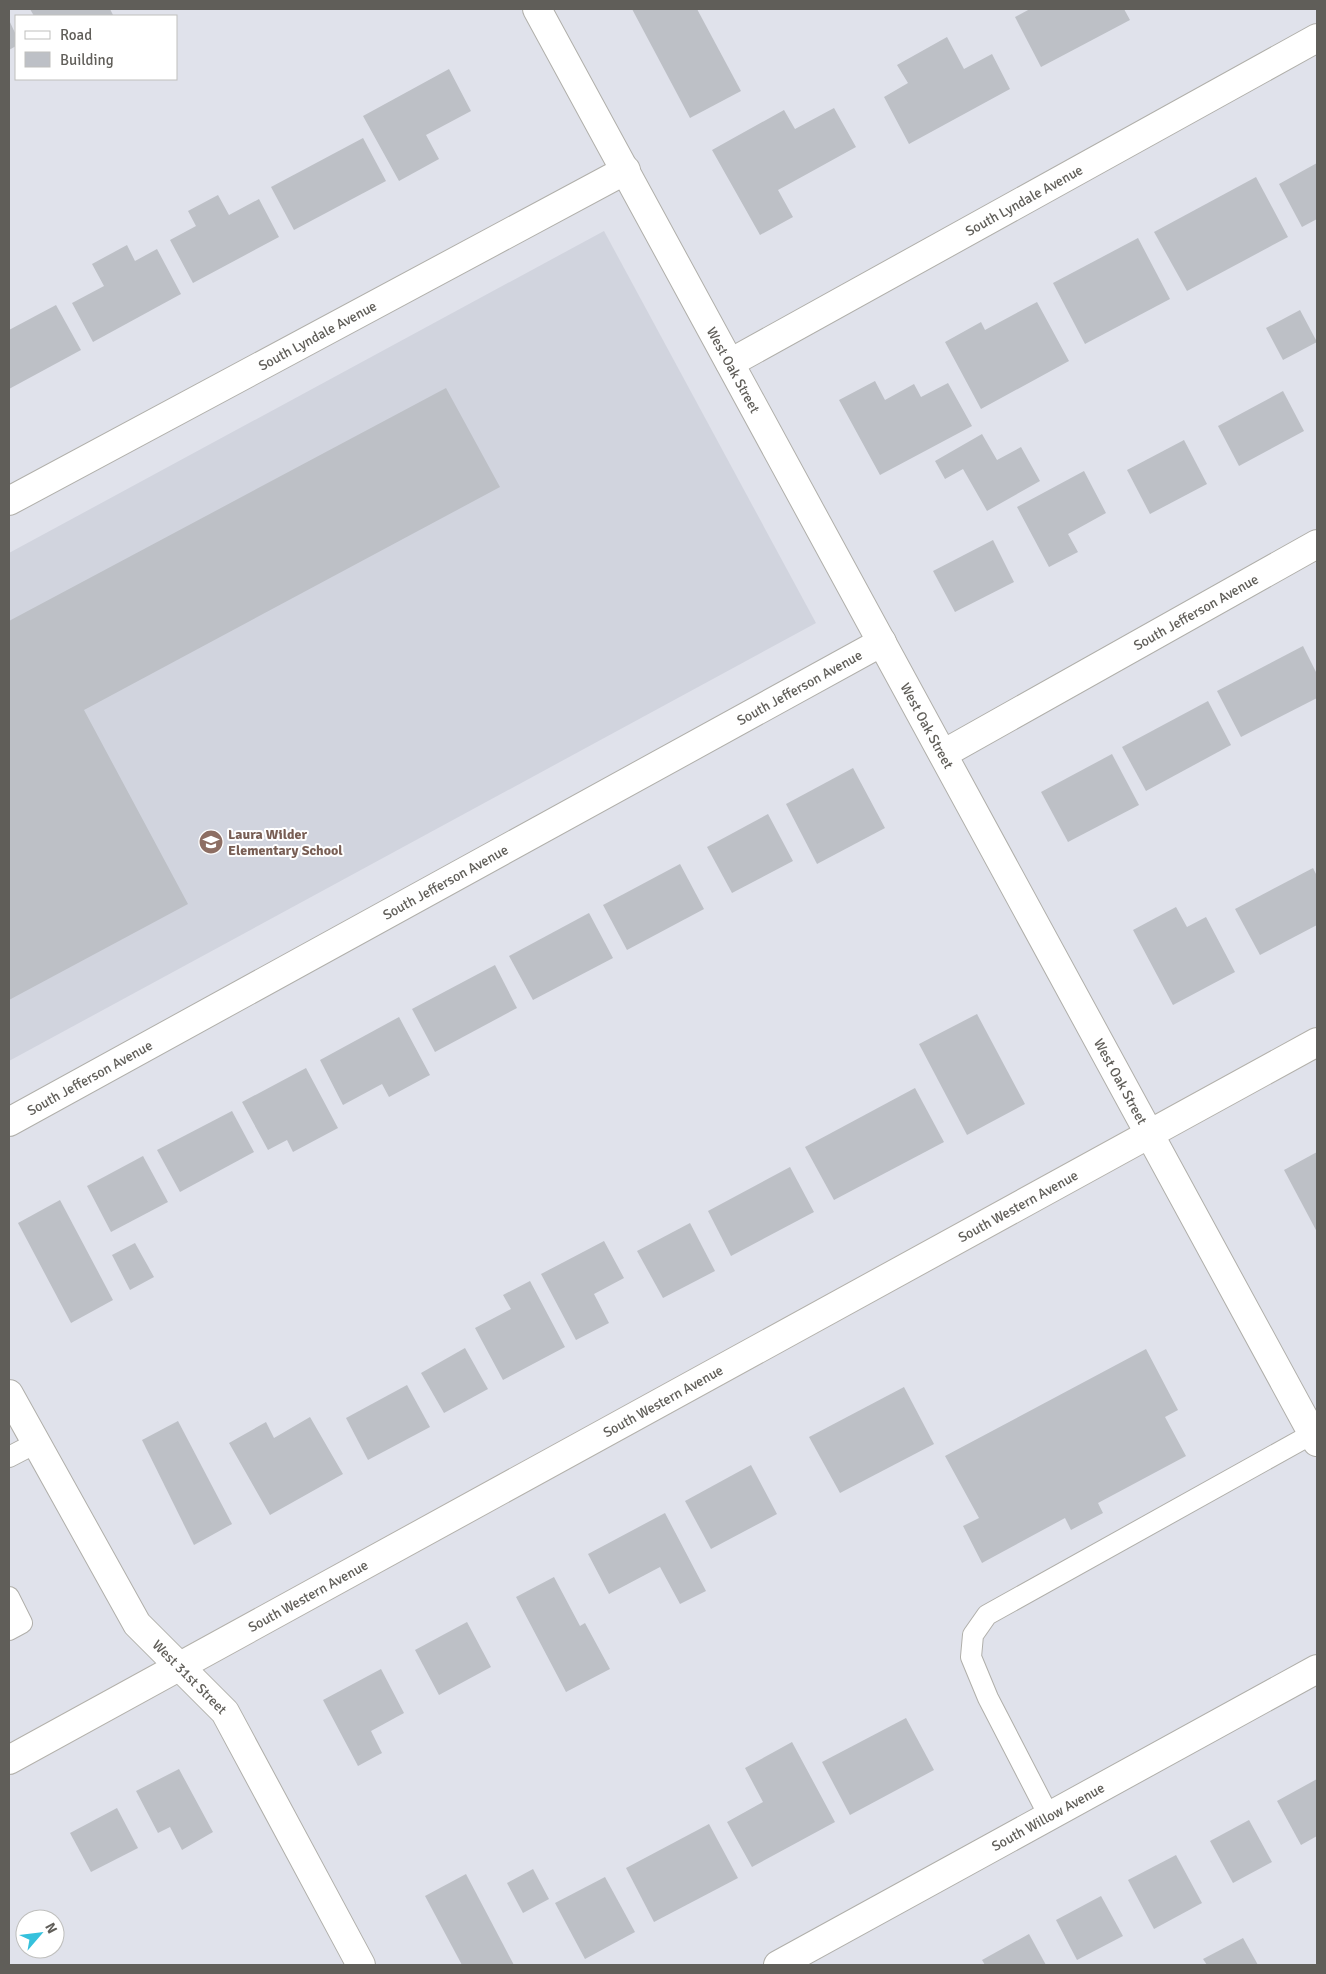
<svg xmlns="http://www.w3.org/2000/svg" width="1326" height="1974" font-family="Signika,sans-serif">
<rect width="100%" height="100%" fill="#e0e2eb"/>
<polygon fill="#d1d4de" points="604,231 816,623 9,1061 9,553"/>
<g fill="#bdc0c6">
<polygon points="30,9 110,9 113,15 34,16"/>
<polygon points="632,9 697,9 741,91 690,118"/>
<polygon points="1030,9 1124,9 1130,20 1041,67 1015,17"/>
<polygon points="9,20 16,35 16,46 9,50"/>
<polygon points="947,37 964,69 992,54 1010,89 909,144 884,97 908,83 897,65"/>
<polygon points="449,69 471,111 426,135 439,159 399,181 363,116"/>
<polygon points="834,108 856,147 778,190 793,217 760,235 712,150 784,110 795,129"/>
<polygon points="363,138 386,181 294,230 271,187"/>
<polygon points="1317,163 1317,219 1302,227 1279,184"/>
<polygon points="1256,177 1288,237 1187,291 1154,232"/>
<polygon points="218,195 229,215 259,199 279,237 193,283 170,240 196,226 188,211"/>
<polygon points="1138,238 1170,299 1085,344 1053,283"/>
<polygon points="127,245 135,261 157,249 181,294 93,342 72,303 104,286 92,264"/>
<polygon points="1037,302 1069,361 981,409 945,342 981,322 985,330"/>
<polygon points="56,305 81,350 9,389 9,330"/>
<polygon points="1300,310 1317,342 1283,360 1266,328"/>
<polygon points="875,381 885,400 914,384 921,397 948,383 972,426 880,475 839,400"/>
<polygon points="446,388 500,487 84,710 188,904 9,1000 9,621"/>
<polygon points="1283,391 1304,431 1239,466 1218,426"/>
<polygon points="982,434 997,460 1021,447 1040,481 987,511 963,469 945,479 935,461"/>
<polygon points="1184,440 1207,484 1150,514 1127,470"/>
<polygon points="1084,471 1106,513 1068,534 1078,552 1049,567 1017,507"/>
<polygon points="993,540 1014,582 955,612 933,571"/>
<polygon points="1303,646 1317,674 1317,698 1241,737 1217,691"/>
<polygon points="1208,701 1231,745 1146,791 1122,747"/>
<polygon points="1112,754 1139,805 1068,842 1041,792"/>
<polygon points="853,768 885,828 817,864 786,804"/>
<polygon points="768,814 793,861 732,893 707,847"/>
<polygon points="680,864 704,909 627,950 603,905"/>
<polygon points="1313,868 1317,876 1317,925 1260,955 1235,909"/>
<polygon points="1176,907 1187,927 1206,917 1235,972 1173,1005 1133,930"/>
<polygon points="589,913 613,958 533,1000 509,956"/>
<polygon points="495,965 517,1008 435,1052 412,1009"/>
<polygon points="977,1014 1025,1104 967,1135 919,1044"/>
<polygon points="399,1017 430,1075 389,1097 382,1084 343,1105 320,1060"/>
<polygon points="306,1068 338,1128 293,1152 287,1140 268,1150 242,1102"/>
<polygon points="915,1088 944,1142 834,1200 805,1147"/>
<polygon points="232,1111 254,1152 180,1192 157,1150"/>
<polygon points="1317,1152 1317,1232 1284,1170"/>
<polygon points="143,1156 168,1202 111,1232 87,1186"/>
<polygon points="790,1167 814,1212 731,1256 708,1211"/>
<polygon points="60,1200 113,1300 71,1323 18,1223"/>
<polygon points="690,1223 715,1271 663,1298 637,1251"/>
<polygon points="604,1241 624,1278 594,1294 609,1323 576,1340 541,1274"/>
<polygon points="135,1243 154,1277 130,1290 112,1255"/>
<polygon points="530,1281 565,1347 503,1380 475,1328 511,1309 503,1295"/>
<polygon points="465,1348 488,1389 444,1413 421,1373"/>
<polygon points="1146,1349 1178,1410 1165,1417 1186,1456 1098,1503 1103,1513 1071,1530 1065,1518 982,1563 963,1526 979,1518 945,1456"/>
<polygon points="407,1385 430,1427 368,1460 346,1418"/>
<polygon points="904,1387 934,1444 840,1493 809,1437"/>
<polygon points="310,1417 343,1474 270,1515 229,1443 266,1422 274,1438"/>
<polygon points="178,1421 232,1524 194,1545 142,1440"/>
<polygon points="751,1465 777,1514 711,1549 685,1501"/>
<polygon points="665,1513 706,1591 680,1604 660,1567 609,1594 588,1554"/>
<polygon points="554,1577 580,1626 585,1623 610,1669 566,1692 516,1597"/>
<polygon points="467,1622 491,1667 439,1695 415,1650"/>
<polygon points="381,1669 404,1713 371,1731 382,1753 358,1766 323,1700"/>
<polygon points="906,1718 934,1770 850,1815 822,1762"/>
<polygon points="792,1742 835,1822 752,1867 727,1822 763,1802 745,1768"/>
<polygon points="179,1769 213,1832 182,1850 170,1827 158,1833 136,1791"/>
<polygon points="1317,1779 1317,1836 1301,1845 1277,1801"/>
<polygon points="117,1808 138,1848 91,1872 70,1833"/>
<polygon points="1249,1820 1272,1862 1233,1883 1210,1841"/>
<polygon points="709,1824 738,1878 654,1922 626,1868"/>
<polygon points="1176,1855 1202,1903 1154,1929 1128,1880"/>
<polygon points="533,1869 549,1899 523,1913 507,1883"/>
<polygon points="466,1874 514,1965 462,1965 425,1896"/>
<polygon points="605,1877 635,1932 585,1959 555,1903"/>
<polygon points="1101,1896 1123,1936 1077,1960 1056,1920"/>
<polygon points="1029,1934 1046,1965 985,1965 982,1960"/>
<polygon points="1243,1938 1258,1965 1207,1965 1203,1959"/>
</g>
<g fill="none" stroke-linecap="round" stroke-linejoin="round">
<defs>
<g id="lane">
<polyline points="9,1457 36,1443"/>
<polyline points="9,1597 22,1623 9,1630"/>
<polyline points="1049,1816 988,1698 971,1657 973,1635 987,1615 1312,1434"/>
</g>
<g id="street">
<path id="s1" d="M537,9l780,1433"/>
<path id="s2" d="M730,363l587,-325"/>
<path id="s3" d="M9,501l617,-331"/>
<path id="s4" d="M943,754l374,-210"/>
<path id="s5" d="M9,1122l873,-480"/>
<path id="s6" d="M9,1394l128,230 88,88 136,253"/>
<path id="s7" d="M778,1965l539,-296"/>
</g>
<g id="secondary">
<path id="s8" d="M9,1760l1308,-718"/>
</g>
</defs>
<use href="#lane" stroke="#b0afaa" stroke-width="22"/>
<use href="#street" stroke="#b0afaa" stroke-width="30"/>
<use href="#secondary" stroke="#b3b1ab" stroke-width="30"/>
<use href="#lane" stroke="#fff" stroke-width="20"/>
<use href="#street" stroke="#fff" stroke-width="28"/>
<use href="#secondary" stroke="#fff" stroke-width="28"/>
</g>
<defs>
<symbol id="school-disc" viewBox="-11 -11 22 22"><circle r="9.5" fill="#8d6e63" stroke="#fff"/><path d="M0-5L7-2L0 1L-7-2ZM-4 1L0 2.5L4 1V4Q0 6-4 4Z" fill="#fff"/></symbol>
</defs>
<g fill-rule="evenodd">
<use href="#school-disc" x="197" y="828" width="28" height="28"/>
</g>
<g text-anchor="middle" stroke-width="4" stroke-linejoin="round" paint-order="stroke">
<g font-size="14" fill="#605e59" stroke="#fff">
<text dy="5" stroke="none"><textPath href="#s2" startOffset="336">South Lyndale Avenue</textPath></text>
<text dy="5" stroke="none"><textPath href="#s3" startOffset="350">South Lyndale Avenue</textPath></text>
<text dy="5" stroke="none"><textPath href="#s1" startOffset="411">West Oak Street</textPath></text>
<text dy="5" stroke="none"><textPath href="#s4" startOffset="290">South Jefferson Avenue</textPath></text>
<text dy="5" stroke="none"><textPath href="#s5" startOffset="902">South Jefferson Avenue</textPath></text>
<text dy="5" stroke="none"><textPath href="#s1" startOffset="816">West Oak Street</textPath></text>
<text dy="5" stroke="none"><textPath href="#s5" startOffset="498">South Jefferson Avenue</textPath></text>
<text dy="5" stroke="none"><textPath href="#s5" startOffset="92">South Jefferson Avenue</textPath></text>
<text dy="5" stroke="none"><textPath href="#s1" startOffset="1221">West Oak Street</textPath></text>
<text dy="5" stroke="none"><textPath href="#s8" startOffset="1151">South Western Avenue</textPath></text>
<text dy="5" stroke="none"><textPath href="#s8" startOffset="746">South Western Avenue</textPath></text>
<text dy="5" stroke="none"><textPath href="#s8" startOffset="341">South Western Avenue</textPath></text>
<text dy="5" stroke="none"><textPath href="#s6" startOffset="338">West 31st Street</textPath></text>
<text dy="5" stroke="none"><textPath href="#s7" startOffset="308">South Willow Avenue</textPath></text>
</g>
<g font-size="14" font-weight="bold" fill="#785e54" stroke="#fff" text-anchor="start">
<text x="228" y="839">Laura Wilder<tspan x="228" dy="16">Elementary School</tspan></text>
</g>
</g>
<rect width="1326" height="1974" fill="none" stroke="#605e59" stroke-width="20"/>
<rect x="15" y="15" width="162" height="65" fill="#ffffff" stroke="#bfbfbd"/>
<rect x="25" y="31" width="25" height="8" fill="#ffffff" stroke="#bfbfbd"/>
<text x="60" y="40" font-size="15" fill="#605e59">Road</text>
<rect x="25" y="52" width="25" height="15" fill="#bdc0c6" stroke="#bfbfbd"/>
<text x="60" y="65" font-size="15" fill="#605e59">Building</text>
<g transform="translate(40 1934) rotate(62)"><circle r="24" fill="#ffffff" stroke="#bfbfbd"/>
<path d="M0-4L9 19L0 12L-9 19Z" fill="#35c1dc"/>
<text y="-8" font-size="14" font-weight="bold" text-anchor="middle" fill="#605e59">N</text>
</g>
</svg>
